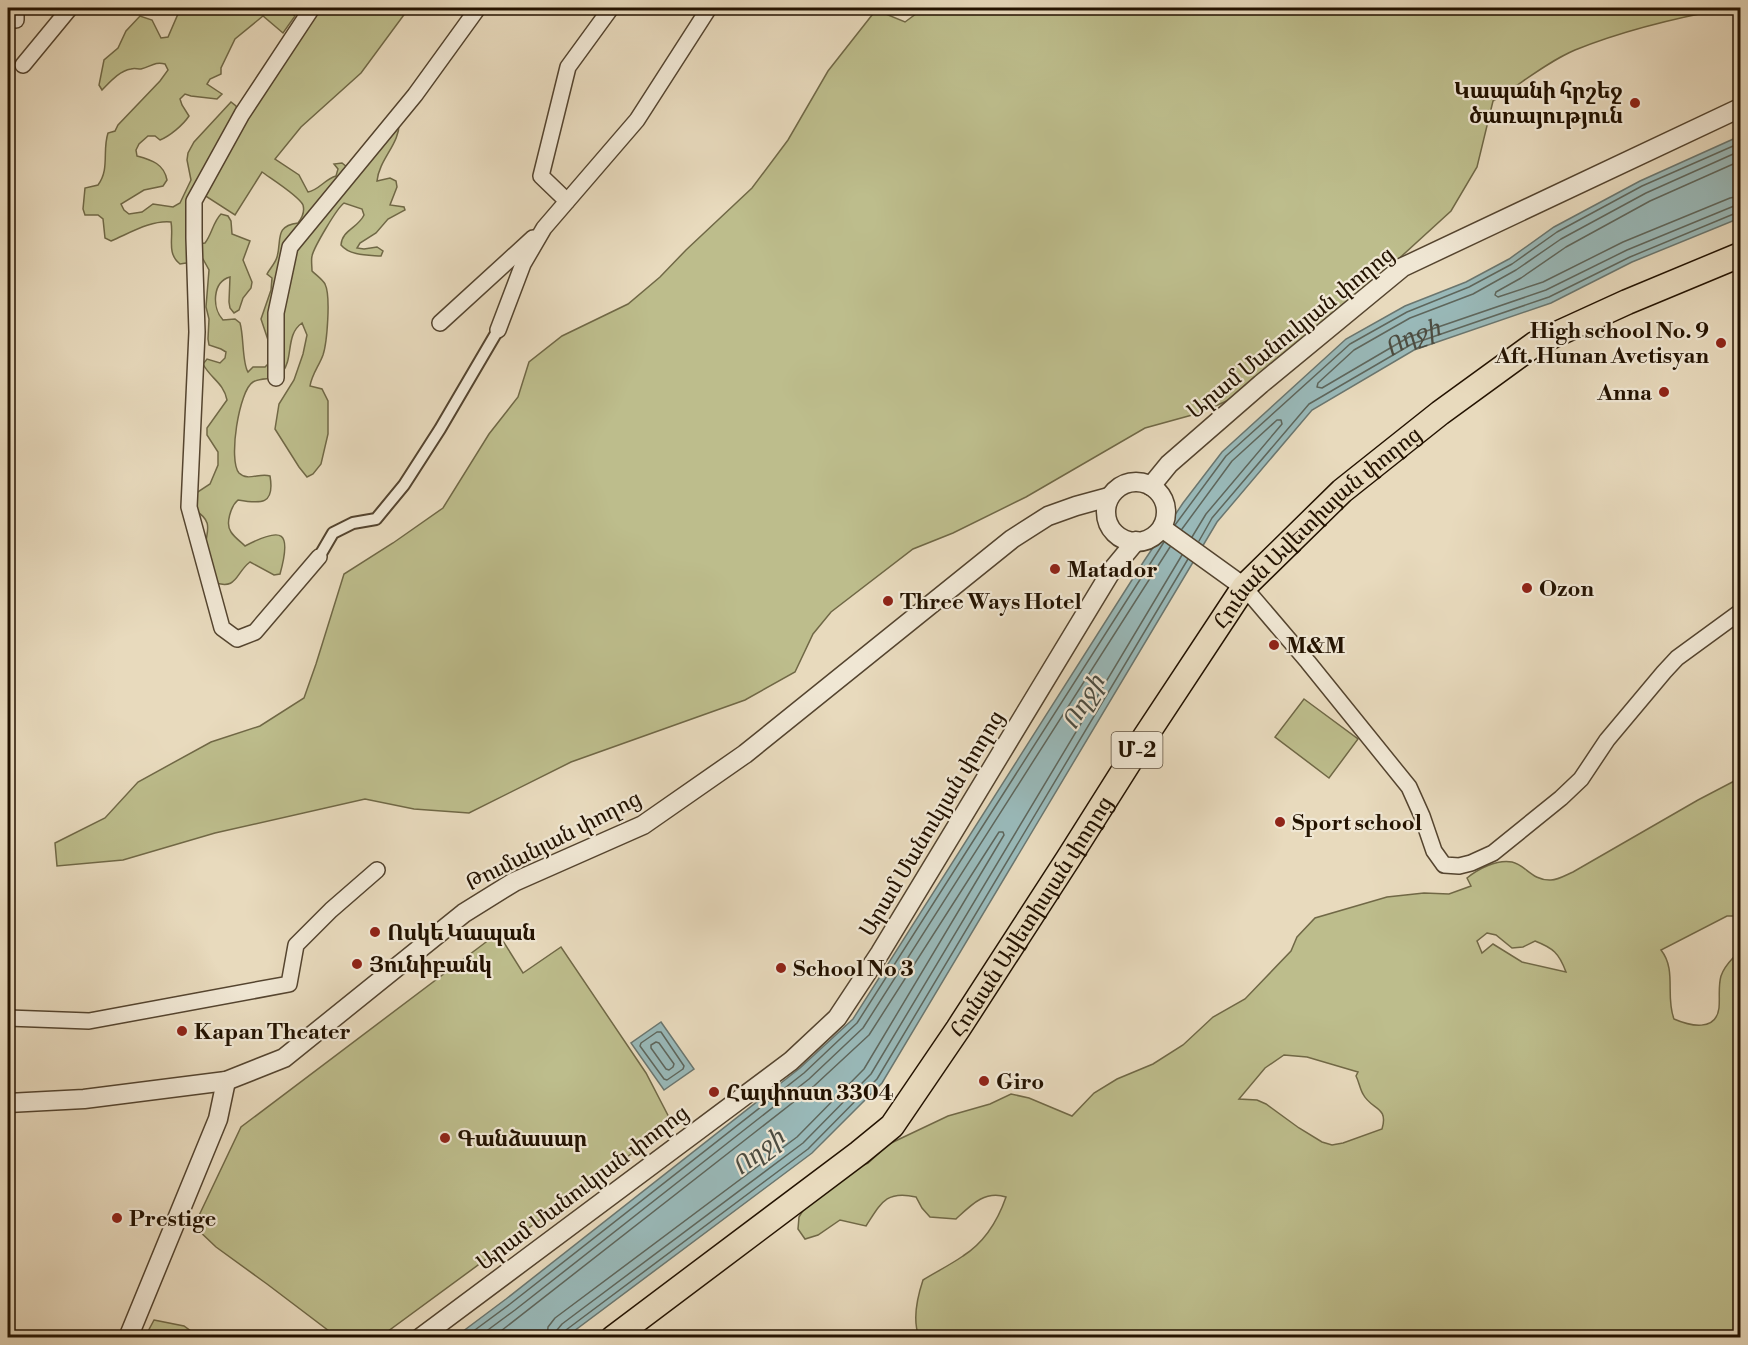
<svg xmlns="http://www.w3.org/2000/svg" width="1748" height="1345" font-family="'Libre Bodoni','Noto Serif Armenian',serif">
<rect width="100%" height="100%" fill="#e8dabd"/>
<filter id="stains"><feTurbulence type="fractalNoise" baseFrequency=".00333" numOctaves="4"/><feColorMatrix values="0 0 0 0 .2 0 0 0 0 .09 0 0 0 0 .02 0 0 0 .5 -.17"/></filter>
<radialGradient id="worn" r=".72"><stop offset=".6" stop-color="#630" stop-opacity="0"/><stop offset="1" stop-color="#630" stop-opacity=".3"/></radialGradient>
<g fill="#bdbd8c" stroke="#706846" stroke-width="1.5" fill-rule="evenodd">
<path d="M189,8h96l10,8 -12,17 -20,-17 -28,23 -14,29v6l-11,5 -3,5 15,10 -5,5 -26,-3 -6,-2 -5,5 2,6 7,11c-6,9 -19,20 -29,24l-5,-4h-7l-9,8 -3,6 1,6c15,4 27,8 30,24l-4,6 -19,4 -23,14 3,6 5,4 13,-2 11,-8 20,3 7,-4 11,-23 -4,-20 1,-7 6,-11 37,-40 5,4 2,7 -42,75 2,56 7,-1c7,-9 8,-21 16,-29l7,2 3,5 1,13 18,7 -7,19 9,22 -1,6 -8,10 -4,12 -5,3 -4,-5 -1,-6 1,-25c-18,5 -18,31 -7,43l12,-1 5,4c4,13 2,40 8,49l5,-5h12l5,-5 -1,-19 -8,-24 10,-29 1,-12 -5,-4c3,-6 8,-10 10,-17 5,-17 -3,-31 21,-34 4,-5 7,-11 5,-18 -4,-9 -33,-27 -41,-33l-27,43 -31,-20 45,-86 73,-101h87l-48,65 -60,54 -26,32 24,16 9,17c11,-2 17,-13 28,-16l2,-7 -4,-5 8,-1 10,8 47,-50c2,22 -20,38 -22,60l13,-3 6,3 1,6 -7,18 14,2 1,3 -17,9 -12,14 -16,10 -3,5 7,1 13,-2 6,4 -2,5c-13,-1 -31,0 -40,-11 1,-15 17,-17 23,-30l-2,-6 -18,-6c-7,5 -30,44 -32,53 -1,4 0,10 0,15 4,4 10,8 13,13 6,12 2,59 -2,71 -4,11 -11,19 -13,31l12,3 6,12v33l-7,30 -8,10 -6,3 -8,-10 -24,-38 4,-25 15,-24 9,-26 4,-19 -5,-12c-17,12 -8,35 -20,50 -7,9 -19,3 -29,9 -14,8 -25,79 -14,91 9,9 21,-1 31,3 5,29 -9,28 -32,24 -7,6 -13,24 -7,32 3,5 10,10 14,14 38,-20 47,-15 35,28l-6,1 -24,-13c-15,11 -12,29 -37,20 -3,-11 -6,-22 -7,-33 -2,-15 10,-26 -10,-38l-3,-16 17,-11 8,-19v-13l-11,-17v-7l20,-28c-3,-17 -17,-22 -24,-36l4,-5 13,4 5,-5 1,-6 -5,-3 -12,-4 -1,-6 1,-20 -3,-12 3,-37 -6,-11 -6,-2 -11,6 -6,1c-14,-11 -6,-27 -9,-42 -20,-2 -41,11 -60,19l-6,-3 -2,-19 -5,-4h-13l-2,-6 2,-21 13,-3c12,-16 4,-34 10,-52l7,-2 3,-6 42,-44 8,-11 -3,-6c-10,-3 -15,3 -24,5 -4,0 -7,-1 -10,0 -12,2 -21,13 -29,21l-3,-5 5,-25 14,-12 8,-17 14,-15 12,4 9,18 7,-1 10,-23 7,-1z"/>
<path d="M924,8h806c-50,9 -108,23 -155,42 -30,13 -54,34 -82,51l-16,66 -26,44 -104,95 -108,89 -36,17 -58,16 -119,69 -73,36 -40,16 -82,63 -18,22 -18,38 -50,28 -174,62 -102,51 -55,-4 -49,-10 -150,34 -92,27 -66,6 -2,-23 50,-25 33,-36 73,-40 49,-16 44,-28 12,-34 28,-90 49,-31 50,-35 46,-74 29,-37 11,-35 33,-26 66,-32 32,-27 26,-27 66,-62 36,-48 40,-69 48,-61 29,12z"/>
<polygon points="1304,699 1358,739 1329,778 1275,737"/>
<path d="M1740,778v138h-13l-66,34c16,20 4,46 13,69 16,7 42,13 45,-11 1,-10 -1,-22 2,-32 4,-12 12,-17 19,-26v387h-821c-7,-18 -2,-39 4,-57 13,-8 27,-15 40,-24 22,-14 35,-36 43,-59 -21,-7 -35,8 -50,22l-26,-2 -8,-9 -6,-11c-30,-7 -35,6 -50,29l-26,-6 -22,15 -13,4 -7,-10 1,-12 6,-10 39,-33 24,-11 21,-19 59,-28 42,-12 21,-10 18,4 43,18 22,-23 23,-14 36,-15 30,-19 30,-28 32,-18 46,-48 6,-14 18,-19 72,-21 37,-4 25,1 22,-8 -4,-8c11,-9 30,-19 45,-16 14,3 20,19 39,18 7,0 15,-5 22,-8l125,-72zM1487,933l9,2 16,13 11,-1 12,-6c18,7 24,12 31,31l-44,-10 -29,-18 -11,9 -5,-12zM1284,1055l23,2 51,15 -2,4c3,6 4,13 7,18 8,16 26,12 19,35l-39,14 -11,2 -10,-3 -23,-14 -33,-24 -9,-4 -18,-1 26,-31z"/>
<polygon points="498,933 523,973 561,947 646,1073 673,1125 598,1177 380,1337 337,1337 267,1284 216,1247 194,1226 241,1127"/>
<polygon points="154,1320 184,1326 199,1337 145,1337"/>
</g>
<g fill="#99b9b9" stroke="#6a766f" stroke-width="1.5">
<polygon points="1740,136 1740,218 1632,262 1551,303 1414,350 1312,410 1217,522 882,1083 812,1153 566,1337 454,1338 506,1299 800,1068 853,1019 1144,561 1183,503 1222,452 1346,339 1405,306 1466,282 1509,259 1554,227 1640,181"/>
<polygon points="661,1022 694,1069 664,1090 631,1043"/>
</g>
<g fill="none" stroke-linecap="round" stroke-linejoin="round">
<g stroke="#5e665c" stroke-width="1.5">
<path id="s1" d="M1740,151l-94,42 -85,46 -45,31 -43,24 -63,24 -56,32 -36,33 -1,4 5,1 87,-51 137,-47 81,-40 107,-44 6,-1"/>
<polyline points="1740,161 1650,201 1566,247 1521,278 1496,292 1495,295 1498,297 1543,282 1623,242 1730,198 1740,196"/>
<polyline points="1175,525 1226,456 1350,344 1407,312 1469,287 1512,264 1557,232 1642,186 1740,143"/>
<polyline points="1182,529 1232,461 1277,420 1281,420 1282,424 1206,514 1192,537"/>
<polyline points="1199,541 1212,518 1309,404 1412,344 1549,297 1630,257 1736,213 1740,213"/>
<polygon points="657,1032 661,1032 684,1066 683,1069 667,1080 664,1079 640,1046 641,1043"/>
<polygon points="656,1042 659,1043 674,1064 673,1067 669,1070 666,1069 651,1048 651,1045"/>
<polyline points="464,1338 510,1304 804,1073 857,1023 1164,542"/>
<polyline points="477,1338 515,1310 809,1079 863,1028 1170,547"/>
<polyline points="492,1338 814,1086 869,1035 999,832 1003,832 1004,835 864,1069 797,1137 555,1318 548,1327 547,1338"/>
<polyline points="556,1338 557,1330 562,1324 803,1143 871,1074 1182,555"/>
<polyline points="563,1338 566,1330 808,1149 877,1079 1188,559"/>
</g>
<defs>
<polyline id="pedestrian" points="319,557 333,533 353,523 376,519 404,485 440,429 498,330"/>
<g id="minor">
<polyline points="312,8 242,114 194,201 194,238 197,332 189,507 222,628 237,639 255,632 319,557"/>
<polyline points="16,20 16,8"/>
<polyline points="23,65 70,8"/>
<polyline points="567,201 541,176 568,67 611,8"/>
<polyline points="440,323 533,238"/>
<polyline points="498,330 523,264 544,228 637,120 709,8"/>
<polyline points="276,378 276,313 290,247 415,95 478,8"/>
<polyline points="1244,587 1308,662 1409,787 1422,816 1434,851 1444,865 1459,866 1471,863 1493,853 1561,798 1581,779 1607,740 1664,672 1677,658 1740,612"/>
<polyline points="8,1018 89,1021 289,984 296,945 331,910 377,870"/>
</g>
<g id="tertiary">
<circle cx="1136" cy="512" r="30"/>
<polyline points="1151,486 1169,464 1261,384 1403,267 1740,108"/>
<polyline points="1162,528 1244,587"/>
<polyline points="8,1103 84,1099 226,1081 284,1058 464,913 514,882 643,825 745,754 1012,539 1048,516 1076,506 1109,497"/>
<polyline points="128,1338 218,1119 226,1081"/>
<polyline points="420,1338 791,1061 837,1018 880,953 1112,570 1136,541"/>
</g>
<g id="trunk">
<path id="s2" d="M613,1338l246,-185 33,-27 66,-97 110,-170 77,-122 99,-150 98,-96 98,-78 95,-69 92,-42 113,-47"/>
</g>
</defs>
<use href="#pedestrian" stroke="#54442f" stroke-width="14"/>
<use href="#minor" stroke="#54442f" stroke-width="18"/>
<use href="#tertiary" stroke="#54442f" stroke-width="21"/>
<use href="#trunk" stroke="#231200" stroke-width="27"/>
<use href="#pedestrian" stroke="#f0e7d4" stroke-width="10"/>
<use href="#minor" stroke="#f0e7d4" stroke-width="15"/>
<use href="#tertiary" stroke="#f0e7d4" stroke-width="18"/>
<use href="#trunk" stroke="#e8dabd" stroke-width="24"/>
</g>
<g fill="#8f2418" stroke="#f0e7d4" stroke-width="2">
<circle cx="1635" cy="103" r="6"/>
<circle cx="1721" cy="343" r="6"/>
<circle cx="1664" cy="392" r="6"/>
<circle cx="1055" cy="569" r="6"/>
<circle cx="1527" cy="588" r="6"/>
<circle cx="888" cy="601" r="6"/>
<circle cx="1274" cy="645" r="6"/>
<circle cx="1280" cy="822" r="6"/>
<circle cx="375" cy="932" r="6"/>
<circle cx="357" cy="964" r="6"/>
<circle cx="781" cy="968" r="6"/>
<circle cx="182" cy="1031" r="6"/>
<circle cx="984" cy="1081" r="6"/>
<circle cx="714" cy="1092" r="6"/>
<circle cx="445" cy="1138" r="6"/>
<circle cx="117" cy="1218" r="6"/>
</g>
<g text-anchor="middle" stroke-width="4.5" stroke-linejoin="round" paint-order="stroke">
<rect fill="#f0e7d4" stroke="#605240" stroke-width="1.5" x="1111.5" y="732" width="51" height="36" rx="4.5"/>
<g font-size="21" font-weight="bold" fill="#231200">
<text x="1137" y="757">Մ-2</text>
</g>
<g font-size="22" font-weight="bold" fill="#231200" stroke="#f0e7d4" text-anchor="start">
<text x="1623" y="98" text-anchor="end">Կապանի հրշեջ<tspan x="1623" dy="25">ծառայություն</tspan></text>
<text x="1709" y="338" text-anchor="end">High school No. 9<tspan x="1709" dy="25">Aft. Hunan Avetisyan</tspan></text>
<text x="1652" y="400" text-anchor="end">Anna</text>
<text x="1067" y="577">Matador</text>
<text x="1539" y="596">Ozon</text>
<text x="900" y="609">Three Ways Hotel</text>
<text x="1286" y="653">M&amp;M</text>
<text x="1292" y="830">Sport school</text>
<text x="387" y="940">Ոսկե Կապան</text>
<text x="369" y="972">Յունիբանկ</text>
<text x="793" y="976">School No 3</text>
<text x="194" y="1039">Kapan Theater</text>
<text x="996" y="1089">Giro</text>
<text x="726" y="1100">Հայփոստ 3304</text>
<text x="457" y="1146">Գանձասար</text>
<text x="129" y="1226">Prestige</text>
</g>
<g font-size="22" fill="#231200" stroke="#f0e7d4">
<text transform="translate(1290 332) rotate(-39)" y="8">Արամ Մանուկյան փողոց</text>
<text dy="8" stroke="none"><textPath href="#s2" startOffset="1088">Հունան Ավետիսյան փողոց</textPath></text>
<text transform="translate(931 823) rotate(-59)" y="8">Արամ Մանուկյան փողոց</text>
<text transform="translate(553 840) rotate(-27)" y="8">Թումանյան փողոց</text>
<text dy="8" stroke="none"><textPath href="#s2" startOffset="602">Հունան Ավետիսյան փողոց</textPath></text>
<text transform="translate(582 1187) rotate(-37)" y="8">Արամ Մանուկյան փողոց</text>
</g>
<g font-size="24" font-style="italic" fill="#4c4c41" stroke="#f0e7d4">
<text dy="8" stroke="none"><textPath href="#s1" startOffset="597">Ողջի</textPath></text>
<text transform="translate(1083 702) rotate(-59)" y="8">Ողջի</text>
<text transform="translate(758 1152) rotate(-38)" y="8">Ողջի</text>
</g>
</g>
<rect width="1748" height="1345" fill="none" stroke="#e8dabd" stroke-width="30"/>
<rect x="9" y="9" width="1730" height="1327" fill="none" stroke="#231200" stroke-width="3"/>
<rect x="15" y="15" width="1718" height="1315" fill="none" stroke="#231200" stroke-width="1.5"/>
<rect width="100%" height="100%" filter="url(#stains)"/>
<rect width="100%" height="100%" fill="url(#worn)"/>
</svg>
